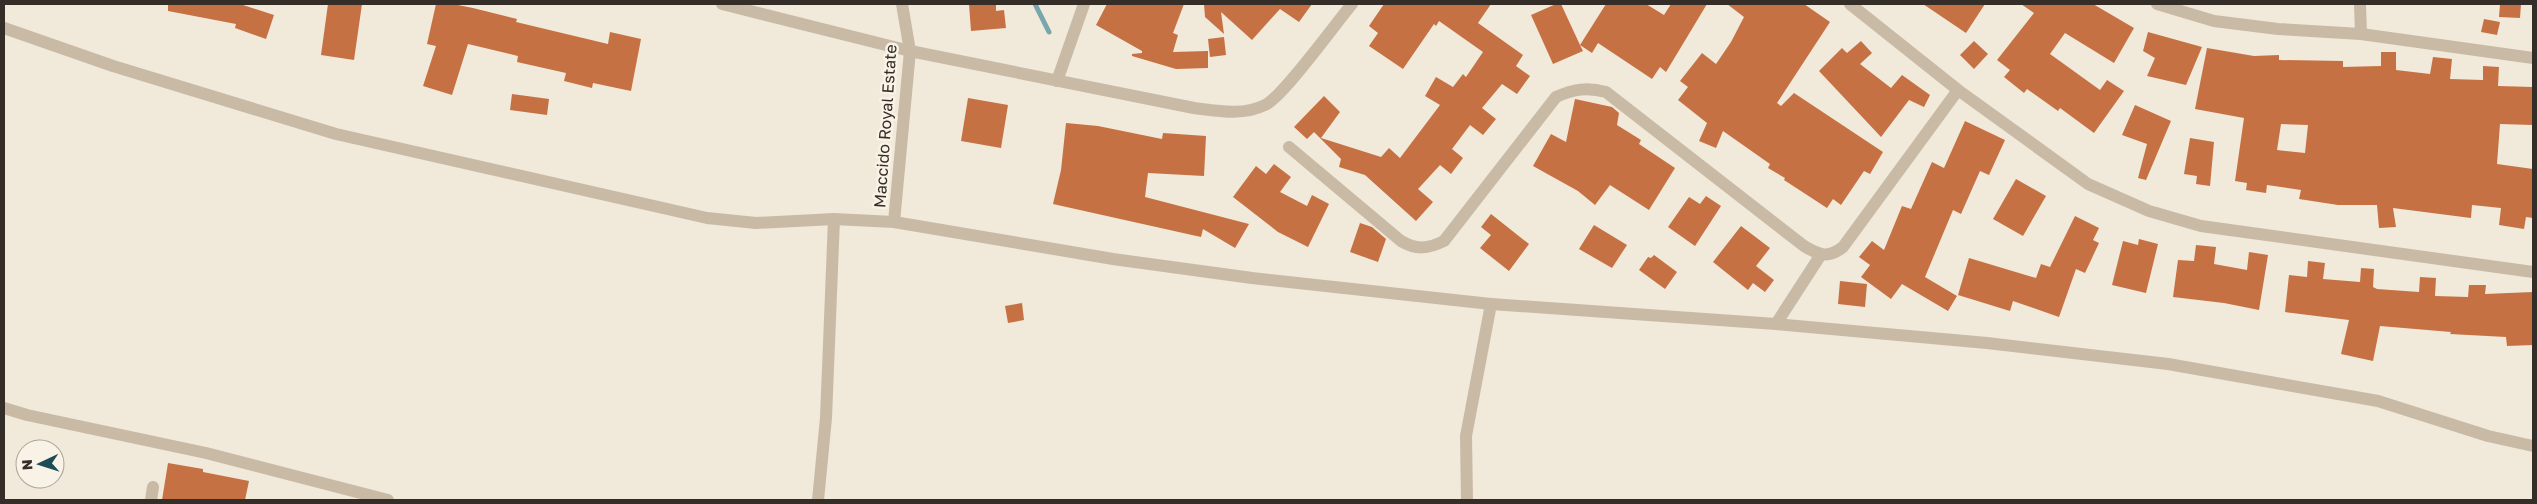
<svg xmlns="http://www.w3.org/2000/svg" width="2537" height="504" font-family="'Golos Text',sans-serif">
<rect width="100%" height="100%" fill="#f1e9d9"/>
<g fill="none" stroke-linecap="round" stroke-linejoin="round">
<polyline stroke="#78a6ae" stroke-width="5" points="1035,4 1049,32"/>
</g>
<g fill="#c67143" fill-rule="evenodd">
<polygon points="168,4 240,4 274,15 266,39 235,28 236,24 168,11"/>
<polygon points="328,4 362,4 354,60 321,55"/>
<polygon points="436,4 453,4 473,8 517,19 516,22 608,44 610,32 641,39 631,91 593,83 592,88 564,81 566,73 517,62 518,56 468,44 452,95 423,86 436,46 427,44"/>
<polygon points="969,4 996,4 996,11 1004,10 1006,28 971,31"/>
<polygon points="1107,4 1184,4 1173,33 1178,35 1173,52 1208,51 1208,68 1176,69 1132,56 1132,54 1142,53 1142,51 1096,25"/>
<polygon points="1204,4 1312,4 1299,22 1280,9 1252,40 1221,12 1224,34 1205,17"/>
<polygon points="1384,4 1491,4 1478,23 1523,55 1516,66 1530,76 1517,94 1502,84 1482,108 1496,119 1483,135 1470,125 1452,149 1463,158 1451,174 1440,165 1418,189 1433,202 1416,221 1365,175 1339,167 1341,159 1314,132 1307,139 1294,127 1324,96 1340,112 1321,138 1381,157 1389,148 1400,158 1440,105 1425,96 1436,77 1453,87 1463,74 1466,77 1483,52 1439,21 1436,26 1434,24 1403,69 1369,46 1378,33 1369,26"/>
<polygon points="1556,4 1561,4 1580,45 1606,4 1646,4 1664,15 1671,4 1707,4 1666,72 1660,67 1652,79 1598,43 1592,53 1580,45 1583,51 1553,64 1531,15"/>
<polygon points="1727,4 1804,4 1830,22 1777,103 1781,106 1794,93 1883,152 1870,174 1864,171 1841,205 1833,199 1827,208 1784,180 1785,178 1768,168 1770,164 1723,131 1716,148 1699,141 1707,123 1678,100 1688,87 1680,81 1702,53 1716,64 1731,42 1744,17"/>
<polygon points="1923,4 1985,4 1966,33"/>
<polygon points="2021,4 2093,4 2134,28 2114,63 2065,33 2050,54 2100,90 2107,80 2124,91 2094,133 2060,108 2058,111 2027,89 2024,93 2004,77 2010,70 1997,60 2034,13"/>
<polygon points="2500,4 2521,4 2520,18 2499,17"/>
<polygon points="2484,19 2500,22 2497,35 2481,32"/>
<polygon points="2148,32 2202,47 2186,85 2147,76 2155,58 2143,51"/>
<polygon points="1224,37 1226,55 1210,57 1208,39"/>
<polygon points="1861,41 1872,53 1860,64 1891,88 1902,75 1930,95 1924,107 1909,100 1881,137 1819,71 1842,48 1847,53"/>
<polygon points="1974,41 1988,54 1974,69 1960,55"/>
<path d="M2207,48l47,8 25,-1v5l64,1v6l38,-1v-14h15v18l34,4 3,-17 19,2 -2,20 33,1v-14l16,1 -1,19 35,1v38l-33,-1 -3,40 36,5v49l-7,-1 -2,12 -25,-4 2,-17 -29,-3 -1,13 -78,-10 3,19 -17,1 -2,-23h-39l-39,-6 2,-9 -34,-5 -1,8 -20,-3 1,-7 -12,-2 9,-63 -49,-9zM2281,124l27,1 -3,28 -28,-3z"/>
<polygon points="512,94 549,99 547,115 510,110"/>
<polygon points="968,98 1008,105 1001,148 961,141"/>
<polygon points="1575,99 1612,107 1619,113 1617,125 1641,140 1639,144 1675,168 1649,210 1610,185 1595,205 1578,191 1533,166 1551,134 1566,142"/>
<polygon points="2135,105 2171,121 2146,180 2138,178 2147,144 2122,135"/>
<polygon points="1965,121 2005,140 1989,175 1980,171 1961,214 1953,210 1925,277 1957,296 1948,311 1902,284 1891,299 1861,277 1870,265 1859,257 1872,241 1884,250 1902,206 1911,209 1932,162 1944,168"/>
<polygon points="1066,123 1098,126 1162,139 1163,133 1206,136 1204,176 1148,173 1145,197 1249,224 1235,248 1203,229 1201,237 1053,204 1061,170"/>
<polygon points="2190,138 2214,142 2210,186 2196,184 2197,176 2184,174"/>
<polygon points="1274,164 1291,177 1280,192 1307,206 1312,195 1329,204 1308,247 1278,232 1233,197 1256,166 1266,174"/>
<polygon points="2016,179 2046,196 2023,236 1993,219"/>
<polygon points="1706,196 1721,206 1695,246 1668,227 1689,197 1700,204"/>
<polygon points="1491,214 1529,244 1509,271 1480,248 1491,235 1481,227"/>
<polygon points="2075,216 2099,228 2093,240 2099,243 2085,273 2076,269 2059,317 2013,301 2010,311 1958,295 1969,258 2036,278 2041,264 2050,267"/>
<polygon points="1360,223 1372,227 1386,239 1378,262 1350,252"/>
<polygon points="1594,225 1627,245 1612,268 1579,249"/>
<polygon points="1741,226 1770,248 1756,266 1774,280 1765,292 1753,283 1748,290 1713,262"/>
<polygon points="2139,239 2158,244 2146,293 2112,285 2123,241 2138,245"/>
<polygon points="2196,245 2216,247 2214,264 2247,270 2249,252 2268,255 2259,310 2224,303 2173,297 2178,260 2194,261"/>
<polygon points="1654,255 1677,272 1665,289 1639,270 1648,257 1651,258"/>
<polygon points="2308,261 2325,263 2323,279 2360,282 2361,268 2374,269 2373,287 2377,289 2419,292 2420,277 2436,278 2435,296 2468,297 2469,285 2486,285 2485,294 2533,292 2533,345 2507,346 2506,337 2450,334 2451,332 2380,326 2373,361 2341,354 2349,320 2285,312 2289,275 2307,277"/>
<polygon points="1840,281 1867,284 1865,307 1838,304"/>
<polygon points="1022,303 1024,320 1008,323 1005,306"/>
<polygon points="168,463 203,469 203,472 249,481 245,500 162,500"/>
</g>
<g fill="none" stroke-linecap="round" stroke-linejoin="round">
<g stroke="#c9baa5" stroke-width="12">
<path d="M722,4l188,47 284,57c24,3 49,8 71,-3 17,-7 71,-82 87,-101"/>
<polyline points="1850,4 1958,90 2088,184 2149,211 2201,226 2533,272"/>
<polyline points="2157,4 2214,21 2278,29 2361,34 2533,58"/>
<polyline points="2360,4 2361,34"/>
<polyline points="4,28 113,66 336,134 707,218 756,223 834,219 894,222 1113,259 1252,278 1491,304 1776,324 1987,343 2168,364 2378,401 2488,436 2533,446"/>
<polyline points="1057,81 1084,4"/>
<path d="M1289,147l112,94c15,9 27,8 43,0l112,-144c18,-8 31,-10 50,-5l198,154c15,9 24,13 39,1l115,-157"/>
<polyline points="894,222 910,51 902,4"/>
<polyline points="1776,324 1820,256"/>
<polyline points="4,408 27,415 206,453 388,500"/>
<polyline points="151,500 153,487"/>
<polyline points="818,500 826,418 834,219"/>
<polyline points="1467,500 1466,436 1491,304"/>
</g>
</g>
<g text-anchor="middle" stroke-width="5" stroke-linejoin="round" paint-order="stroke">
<g font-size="16" fill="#352d27" stroke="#f9f2e6">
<text transform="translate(885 126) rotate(-86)" y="6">Maccido Royal Estate</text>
</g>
</g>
<rect width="2537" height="504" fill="none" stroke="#352d27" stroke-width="10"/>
<g transform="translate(40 464) rotate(266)"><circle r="24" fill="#f9f2e6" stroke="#aba39a"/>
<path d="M0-4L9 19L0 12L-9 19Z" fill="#1c4c56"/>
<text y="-8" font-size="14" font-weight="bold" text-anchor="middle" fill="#352d27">N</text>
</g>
</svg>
